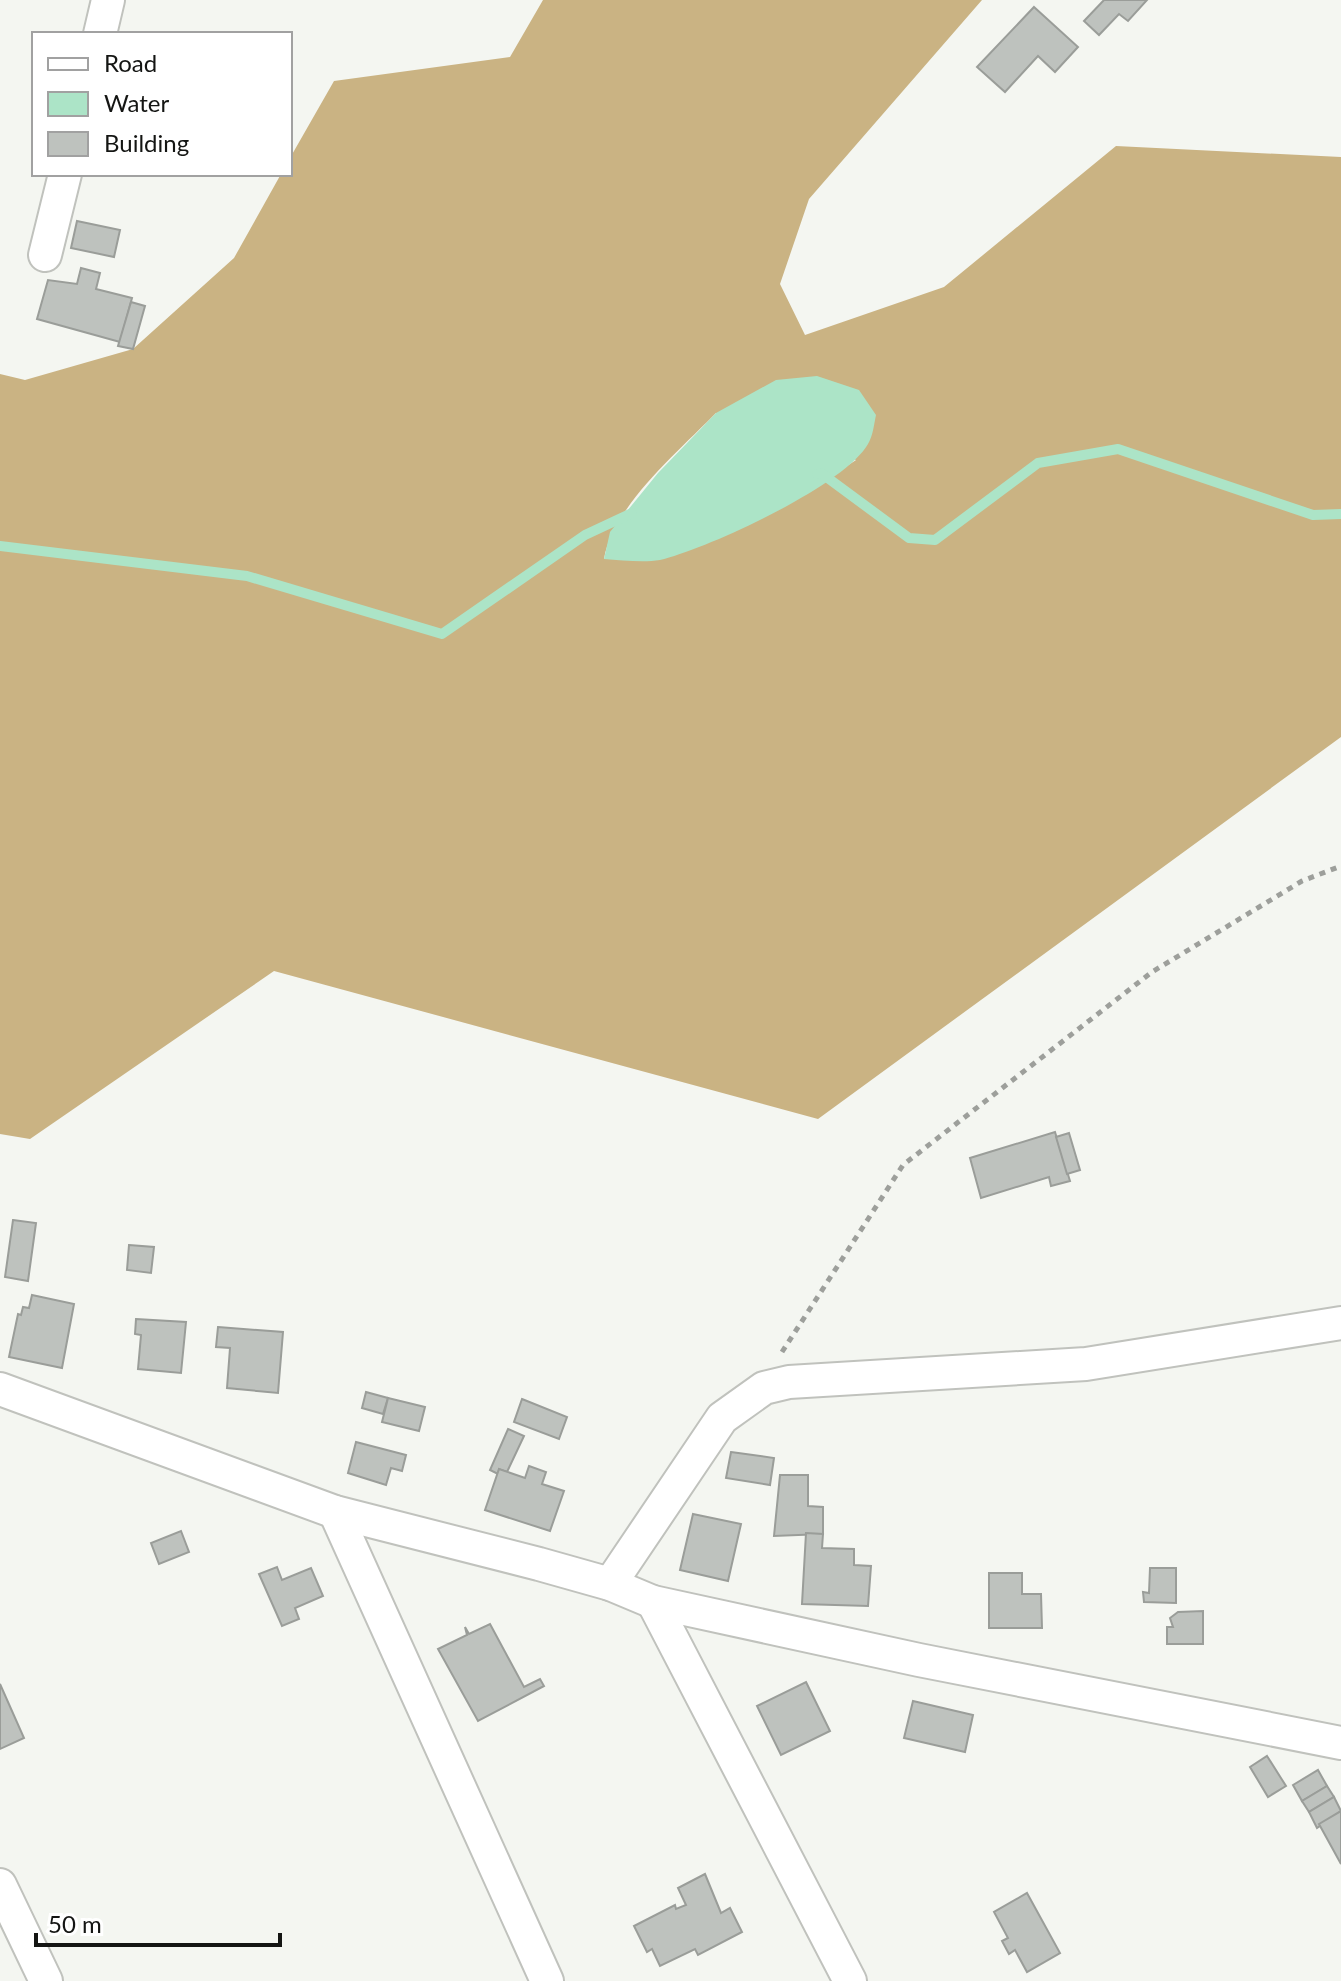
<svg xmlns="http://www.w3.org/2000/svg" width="1341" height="1981" font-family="Lato,sans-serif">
<rect width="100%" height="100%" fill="#f4f6f1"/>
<path fill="#cab383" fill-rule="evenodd" d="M543,0h439l-173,199 -29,85 25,51 139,-48 172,-141 225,11v580l-523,382 -544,-148 -244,168 -30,-5v-760l25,6 108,-31 101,-91 47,-84h9v-16l44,-77 176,-24zM716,413l140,47 -62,41 -190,58c9,-53 75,-108 112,-146z"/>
<path fill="#ace4c7" d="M817,376l42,14 17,25c-2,9 -3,21 -8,29 -24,42 -161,105 -208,116 -17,3 -39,0 -56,-1l6,-27 48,-59 58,-60 60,-33z"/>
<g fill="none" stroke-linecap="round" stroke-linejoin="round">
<g stroke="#ace4c7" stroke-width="10">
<polyline points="817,474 821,473 909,538 935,540 1038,463 1118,449 1313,515 1341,514"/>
<polyline points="0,546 247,576 442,634 585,535 632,513"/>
</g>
</g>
<g fill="#bec2be" stroke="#9a9d99" stroke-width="2">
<polygon points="1104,0 1147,0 1128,21 1119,14 1099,35 1084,21"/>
<polygon points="1034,7 1078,47 1055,72 1038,56 1005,92 977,67"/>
<polygon points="77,221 120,230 114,257 71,248"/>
<polygon points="81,268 100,273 96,289 132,298 120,342 37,319 48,280 77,284"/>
<polygon points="131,302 145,306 133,349 118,346"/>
<polygon points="1055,1132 1070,1181 1051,1186 1049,1177 981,1198 970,1158"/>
<polygon points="1069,1133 1080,1170 1067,1174 1056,1137"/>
<polygon points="13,1220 36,1223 28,1281 5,1277"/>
<polygon points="129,1245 154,1247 151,1273 127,1270"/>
<polygon points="32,1295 74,1304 62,1368 9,1357 18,1314 21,1315 23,1307 29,1308"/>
<polygon points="136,1319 186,1322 181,1373 138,1369 141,1335 135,1334"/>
<polygon points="218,1327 283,1332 278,1393 227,1388 230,1348 216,1347"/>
<polygon points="366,1392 388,1398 383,1414 362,1408"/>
<polygon points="388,1398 425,1407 419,1431 382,1422"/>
<polygon points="522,1399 567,1417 559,1439 514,1422"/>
<polygon points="508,1429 524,1436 507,1472 499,1469 498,1474 490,1470"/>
<polygon points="356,1442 406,1455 402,1471 391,1468 386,1485 348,1473"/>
<polygon points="731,1452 774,1458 770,1485 726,1478"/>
<polygon points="529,1466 546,1472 542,1484 564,1491 550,1531 485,1510 499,1469 525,1478"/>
<polygon points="780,1475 808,1475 808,1506 823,1507 823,1534 774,1536"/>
<polygon points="693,1514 741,1524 728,1581 680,1570"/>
<polygon points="181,1531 189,1552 159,1564 151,1543"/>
<polygon points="806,1533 823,1534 822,1548 854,1549 854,1565 871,1566 868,1606 802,1604"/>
<polygon points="277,1567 282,1580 311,1568 323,1596 295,1608 299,1619 282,1626 259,1574"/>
<polygon points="1150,1568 1176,1568 1176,1603 1144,1602 1143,1592 1149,1593"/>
<polygon points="989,1573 1022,1573 1022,1594 1041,1594 1042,1628 989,1628"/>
<polygon points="1203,1611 1203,1644 1167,1644 1167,1627 1173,1627 1170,1618 1178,1612"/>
<polygon points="490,1624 524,1687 540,1679 544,1686 478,1721 438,1649 467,1635 465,1627 469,1634"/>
<polygon points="806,1682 830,1731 781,1755 757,1706"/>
<polygon points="0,1684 24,1738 0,1749"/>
<polygon points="913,1701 973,1715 965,1752 904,1738"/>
<polygon points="1267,1756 1286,1786 1268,1797 1250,1767"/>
<polygon points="1318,1770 1327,1786 1302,1801 1293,1785"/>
<polygon points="1327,1786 1334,1797 1309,1812 1302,1801"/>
<polygon points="1334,1797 1341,1811 1317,1828 1309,1812"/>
<polygon points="1341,1811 1341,1864 1319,1824"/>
<polygon points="705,1874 721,1913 730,1908 742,1932 698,1955 695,1949 660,1966 652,1949 647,1952 634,1926 675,1905 676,1909 686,1905 678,1888"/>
<polygon points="1027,1893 1060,1953 1027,1972 1015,1950 1009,1954 1002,1941 1008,1938 994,1912"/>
</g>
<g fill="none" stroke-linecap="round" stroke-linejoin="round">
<defs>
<g id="minor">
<polyline points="100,34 108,0"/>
<polyline points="45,255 65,174"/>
<polyline points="0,1389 335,1512 539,1564 610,1584 653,1602 919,1660 1341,1743"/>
<polyline points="335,1512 547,1981"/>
<polyline points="610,1584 722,1418 764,1388 789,1382 1086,1364 1341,1323"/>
<polyline points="653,1602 850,1981"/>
<polyline points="0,1885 46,1981"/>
</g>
</defs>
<use href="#minor" stroke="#c0c2bd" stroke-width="36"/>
<polyline stroke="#9d9f9b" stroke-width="5" stroke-dasharray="6 6" stroke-linecap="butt" points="782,1352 903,1165 1152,972 1302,881 1341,866"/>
<use href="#minor" stroke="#fff" stroke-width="32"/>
</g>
<rect x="32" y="32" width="260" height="144" fill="#ffffff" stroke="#a1a1a1" stroke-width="2"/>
<rect x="48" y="58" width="40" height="12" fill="#ffffff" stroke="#a1a1a1" stroke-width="2"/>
<text x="104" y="72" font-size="24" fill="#141513">Road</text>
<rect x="48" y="92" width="40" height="24" fill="#ace4c7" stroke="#a1a1a1" stroke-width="2"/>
<text x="104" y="112" font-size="24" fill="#141513">Water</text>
<rect x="48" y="132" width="40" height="24" fill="#bec2be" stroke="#a1a1a1" stroke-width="2"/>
<text x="104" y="152" font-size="24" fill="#141513">Building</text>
<path d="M36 1933v12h244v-12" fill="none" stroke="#141513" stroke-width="4"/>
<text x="48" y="1933" font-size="24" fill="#141513" stroke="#ffffff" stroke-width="6" paint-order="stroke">50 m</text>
</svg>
